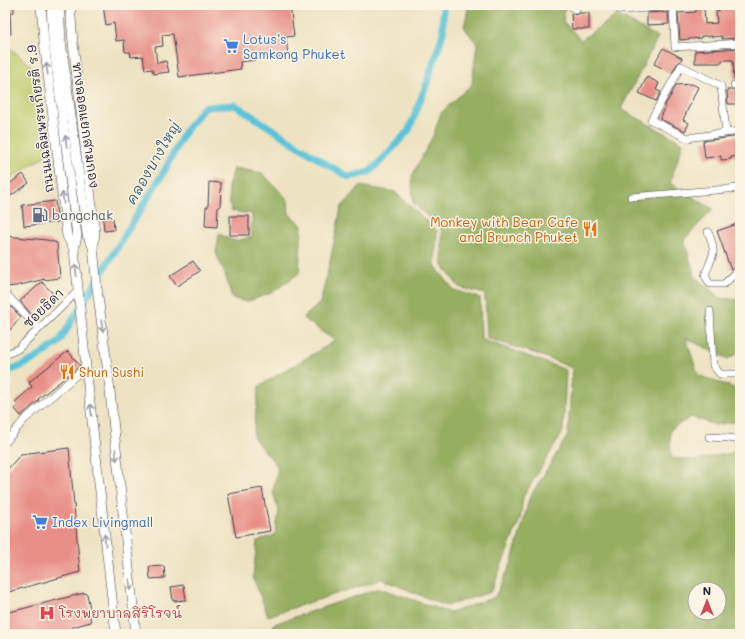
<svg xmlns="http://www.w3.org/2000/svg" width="745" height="639" font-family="Mali,'Playpen Sans Thai',sans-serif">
<rect width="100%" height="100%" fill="#fcf5e5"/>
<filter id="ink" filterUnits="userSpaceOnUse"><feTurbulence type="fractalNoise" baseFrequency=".025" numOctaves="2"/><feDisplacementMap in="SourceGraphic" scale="8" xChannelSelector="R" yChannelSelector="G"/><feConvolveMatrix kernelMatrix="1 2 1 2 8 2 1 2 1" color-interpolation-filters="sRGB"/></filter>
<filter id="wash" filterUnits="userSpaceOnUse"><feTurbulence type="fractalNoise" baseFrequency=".012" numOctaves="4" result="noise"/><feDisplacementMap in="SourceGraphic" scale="16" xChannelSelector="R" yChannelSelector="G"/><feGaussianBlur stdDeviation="0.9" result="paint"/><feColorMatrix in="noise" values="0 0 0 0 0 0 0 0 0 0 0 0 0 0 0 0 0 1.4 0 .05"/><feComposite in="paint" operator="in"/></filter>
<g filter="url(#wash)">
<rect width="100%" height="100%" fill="#ede3c2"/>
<polygon fill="#beca6c" stroke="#707654" points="5,44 37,71 48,154 5,182"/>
<g fill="#96ae60" stroke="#5c684e" fill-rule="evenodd">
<path d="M469,5h96l-2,16 18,19 36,-25 41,22 -37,72 62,34 -13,40 43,26 -29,31 11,37 25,21 20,2v52l-12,7 -42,-21 12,37 39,14 3,19v13l-25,4 -24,-8 -21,13 1,28 25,2 44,-9v183h-469l3,-10 106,-36 70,25 45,-16 16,-33 12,-41 6,-24 39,-64 4,-67 -32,-13 -53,-17 -2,-44 -26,-7 -17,-23v-34l-29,-27 -1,-27 21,-40 8,-23 31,-29 5,-40 -13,-17zM695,589h24v24h-24z"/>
<polygon points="234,168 262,173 288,200 289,214 302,225 299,273 273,292 247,302 232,298 225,274 216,253 219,234 235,241 252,237 252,214 231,211 228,186"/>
<polygon points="360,186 395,192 437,231 435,266 454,290 480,298 481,339 566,370 563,432 523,497 520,519 491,592 446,606 382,579 268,616 253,577 257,541 275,535 279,511 273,492 278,467 253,437 259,386 335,341 303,318 320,303 330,262 341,208"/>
</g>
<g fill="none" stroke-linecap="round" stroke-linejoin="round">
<path stroke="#5bc3d8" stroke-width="7" d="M5,372c22,-6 36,-17 54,-30l106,-172 19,-37 20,-26 31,-2 93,60 21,12 20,-5 10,-9 30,-33 18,-47 16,-50v-28"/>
</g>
<g id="blocks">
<g fill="#e89088">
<polygon points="5,5 14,5 14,12 10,13 11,34 5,34"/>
<polygon points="103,5 136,5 136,9 167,5 290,5 294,36 286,37 288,56 240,62 241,69 179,77 173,34 162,35 163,46 155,47 157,63 166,61 169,72 154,74 152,69 145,70 143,56 131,57 130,52 125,52 124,40 116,41 114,23 106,25"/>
<polygon points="719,5 740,5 740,38 722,39 722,36 712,37 712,36 701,36 701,38 680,40 678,13 696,12 696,7 704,7 705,24 717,23 716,11 719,11"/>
<polygon points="663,12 663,13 668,12 669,24 647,25 647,13"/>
<polygon points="571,13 576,15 580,13 589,13 589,29 572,29"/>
<polygon points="663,48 682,58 681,61 677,64 672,73 654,64"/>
<polygon points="740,48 740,79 734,79 733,60 722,60 722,63 695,63 695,51"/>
<polygon points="647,77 659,83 656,90 661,92 656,101 639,93"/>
<polygon points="692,84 698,87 683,120 689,123 685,131 660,119 666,106 665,105 670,97 676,85"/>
<polygon points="727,90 740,90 740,104 728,104"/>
<polygon points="740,136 740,156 731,157 731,159 721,160 721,156 705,158 703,141"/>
<polygon points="23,174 29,183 9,197 5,192 5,187"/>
<polygon points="209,182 221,183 220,207 218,207 217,227 205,226 206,207 208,207"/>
<polygon points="55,201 58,222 24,226 22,205"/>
<rect x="230" y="216" width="19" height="19"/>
<polygon points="113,218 114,230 104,231 103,219"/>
<polygon points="740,223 740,264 737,265 731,270 717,231"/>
<polygon points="5,236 47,240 57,243 60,278 44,280 45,279 16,286 5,287"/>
<polygon points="193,261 200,271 177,286 170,276"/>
<polygon points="42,282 58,299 49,306 46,303 32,315 20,301"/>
<polygon points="8,304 21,317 10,330 5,325 5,308"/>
<polygon points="68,351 80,366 38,399 39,400 21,416 15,409 18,405 15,402 32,387 29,382"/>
<polygon points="69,448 80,572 5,593 5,472 21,454"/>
<polygon points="262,488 270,531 236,537 228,494"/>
<polygon points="164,566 165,578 150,579 149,567"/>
<polygon points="184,585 186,600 173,601 171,587"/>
<polygon points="84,593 87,594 91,613 89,613 91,622 72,627 74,634 10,634 6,613"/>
</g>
</g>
</g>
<g filter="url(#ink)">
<use href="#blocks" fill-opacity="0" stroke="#403f4f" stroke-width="1"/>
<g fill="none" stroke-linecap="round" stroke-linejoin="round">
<defs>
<g id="minor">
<polyline points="570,5 576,10"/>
<polyline points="611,5 621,10 689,5"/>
<polyline points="673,5 675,47 740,43"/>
<polyline points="734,85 740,85"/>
<polyline points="726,132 721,86 681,66 651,120 687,138 740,131"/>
<polyline points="631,197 740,188"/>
<path d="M708,232c3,7 6,15 5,22 -2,8 -6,14 -8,22l5,8h14l16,-15"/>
<polyline points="5,293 39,329"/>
<polyline points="710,311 713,365 720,374 740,374"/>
<polyline points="5,355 18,349 78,291"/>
<polyline points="709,437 729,438 740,440"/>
<polyline points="5,443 24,420 86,367"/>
</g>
<g id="major">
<polyline points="41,5 44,41 67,236 74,249 86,367 116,634"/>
<polyline points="51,5 53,40 77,236 74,249"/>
<polyline points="59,5 61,41 87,235 93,246"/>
<polyline points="70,5 73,43 95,233 93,246 97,288 108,373 136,634"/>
</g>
</defs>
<use href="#minor" stroke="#403f4f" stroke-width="8"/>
<use href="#major" stroke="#403f4f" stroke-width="10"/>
<use href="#minor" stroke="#fff" stroke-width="7"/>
<use href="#major" stroke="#fff" stroke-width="9"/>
</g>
<defs><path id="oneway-shaft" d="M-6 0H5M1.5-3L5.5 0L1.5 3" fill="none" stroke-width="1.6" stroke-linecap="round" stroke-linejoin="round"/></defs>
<g stroke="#9c9ca7">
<use href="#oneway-shaft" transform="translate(47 69) rotate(-97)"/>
<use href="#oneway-shaft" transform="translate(66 141) rotate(-97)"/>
<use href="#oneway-shaft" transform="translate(63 198) rotate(-97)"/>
<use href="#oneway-shaft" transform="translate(76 270) rotate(-95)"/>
<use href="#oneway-shaft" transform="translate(102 326) rotate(83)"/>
<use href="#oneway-shaft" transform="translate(91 410) rotate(-96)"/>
<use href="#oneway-shaft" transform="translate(116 455) rotate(84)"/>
<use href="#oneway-shaft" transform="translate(105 540) rotate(-96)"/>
<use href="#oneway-shaft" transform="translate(130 585) rotate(84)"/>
</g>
</g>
<defs>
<symbol id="supermarket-bare" viewBox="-9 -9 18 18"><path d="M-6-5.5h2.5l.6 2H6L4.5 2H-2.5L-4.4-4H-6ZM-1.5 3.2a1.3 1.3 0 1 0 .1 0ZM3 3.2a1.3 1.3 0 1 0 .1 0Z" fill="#3f7fe0" stroke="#fcf5e5" stroke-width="2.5" paint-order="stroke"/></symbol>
<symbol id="fuel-bare" viewBox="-9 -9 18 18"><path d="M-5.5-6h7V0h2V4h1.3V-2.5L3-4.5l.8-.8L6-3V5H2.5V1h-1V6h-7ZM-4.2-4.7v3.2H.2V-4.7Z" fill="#5c6f8a" stroke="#fcf5e5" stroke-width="2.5" paint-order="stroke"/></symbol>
<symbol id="restaurant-bare" viewBox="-9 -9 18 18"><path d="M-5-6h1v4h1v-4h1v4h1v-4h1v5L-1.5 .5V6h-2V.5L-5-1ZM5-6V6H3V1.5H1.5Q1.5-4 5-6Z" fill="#e8710a" stroke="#fcf5e5" stroke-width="2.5" paint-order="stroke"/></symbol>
<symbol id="hospital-bare" viewBox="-9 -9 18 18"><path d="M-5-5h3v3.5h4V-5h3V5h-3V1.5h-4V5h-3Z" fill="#e0444e" stroke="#fcf5e5" stroke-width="2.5" paint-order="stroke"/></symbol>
</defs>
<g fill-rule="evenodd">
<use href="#supermarket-bare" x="220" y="35" width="22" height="22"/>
<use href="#fuel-bare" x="29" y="204" width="22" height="22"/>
<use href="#restaurant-bare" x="579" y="218" width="22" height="22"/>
<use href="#restaurant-bare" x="56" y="361" width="22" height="22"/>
<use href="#supermarket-bare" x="29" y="511" width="22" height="22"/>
<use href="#hospital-bare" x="36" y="602" width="22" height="22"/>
</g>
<g text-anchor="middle" stroke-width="3" stroke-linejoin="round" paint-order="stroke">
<g font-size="13" fill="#366cbe" stroke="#fcf5e5" text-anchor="start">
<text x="243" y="44">Lotus’s<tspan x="243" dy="15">Samkong Phuket</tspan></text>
<text x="52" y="527">Index Livingmall</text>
</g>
<g font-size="13" fill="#22223b" stroke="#fcf5e5">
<text transform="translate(40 119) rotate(-97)" y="5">ถนนเฉลิมพระเกียรติ ร.9</text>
<text transform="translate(86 125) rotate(82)" y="5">ทางลอดแยกสามกอง</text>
<text transform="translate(43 308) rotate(-44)" y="5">ซอยธิดา</text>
</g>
<g font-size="13" fill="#4e5e75" stroke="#fcf5e5" text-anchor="start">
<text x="52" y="220">bangchak</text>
</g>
<g font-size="13" fill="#c56008" stroke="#fcf5e5" text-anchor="end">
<text x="578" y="227">Monkey with Bear Cafe<tspan x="578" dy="15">and Brunch Phuket</tspan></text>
<text x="79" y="377" text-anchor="start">Shun Sushi</text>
</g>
<g font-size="13" fill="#be3a42" stroke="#fcf5e5" text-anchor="start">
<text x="59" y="618">โรงพยาบาลสิริโรจน์</text>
</g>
<g font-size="14" font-style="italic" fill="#365a72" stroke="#fcf5e5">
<text transform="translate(153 163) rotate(-60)" y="5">คลองบางใหญ่</text>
</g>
</g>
<rect width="745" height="639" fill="none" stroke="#fcf5e5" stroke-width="20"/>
<g transform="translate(707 601)"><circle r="19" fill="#fcf5e5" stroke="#a5a1a1"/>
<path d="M0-3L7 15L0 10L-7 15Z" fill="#d1495b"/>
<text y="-6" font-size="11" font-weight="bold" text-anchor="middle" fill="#22223b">N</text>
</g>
</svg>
